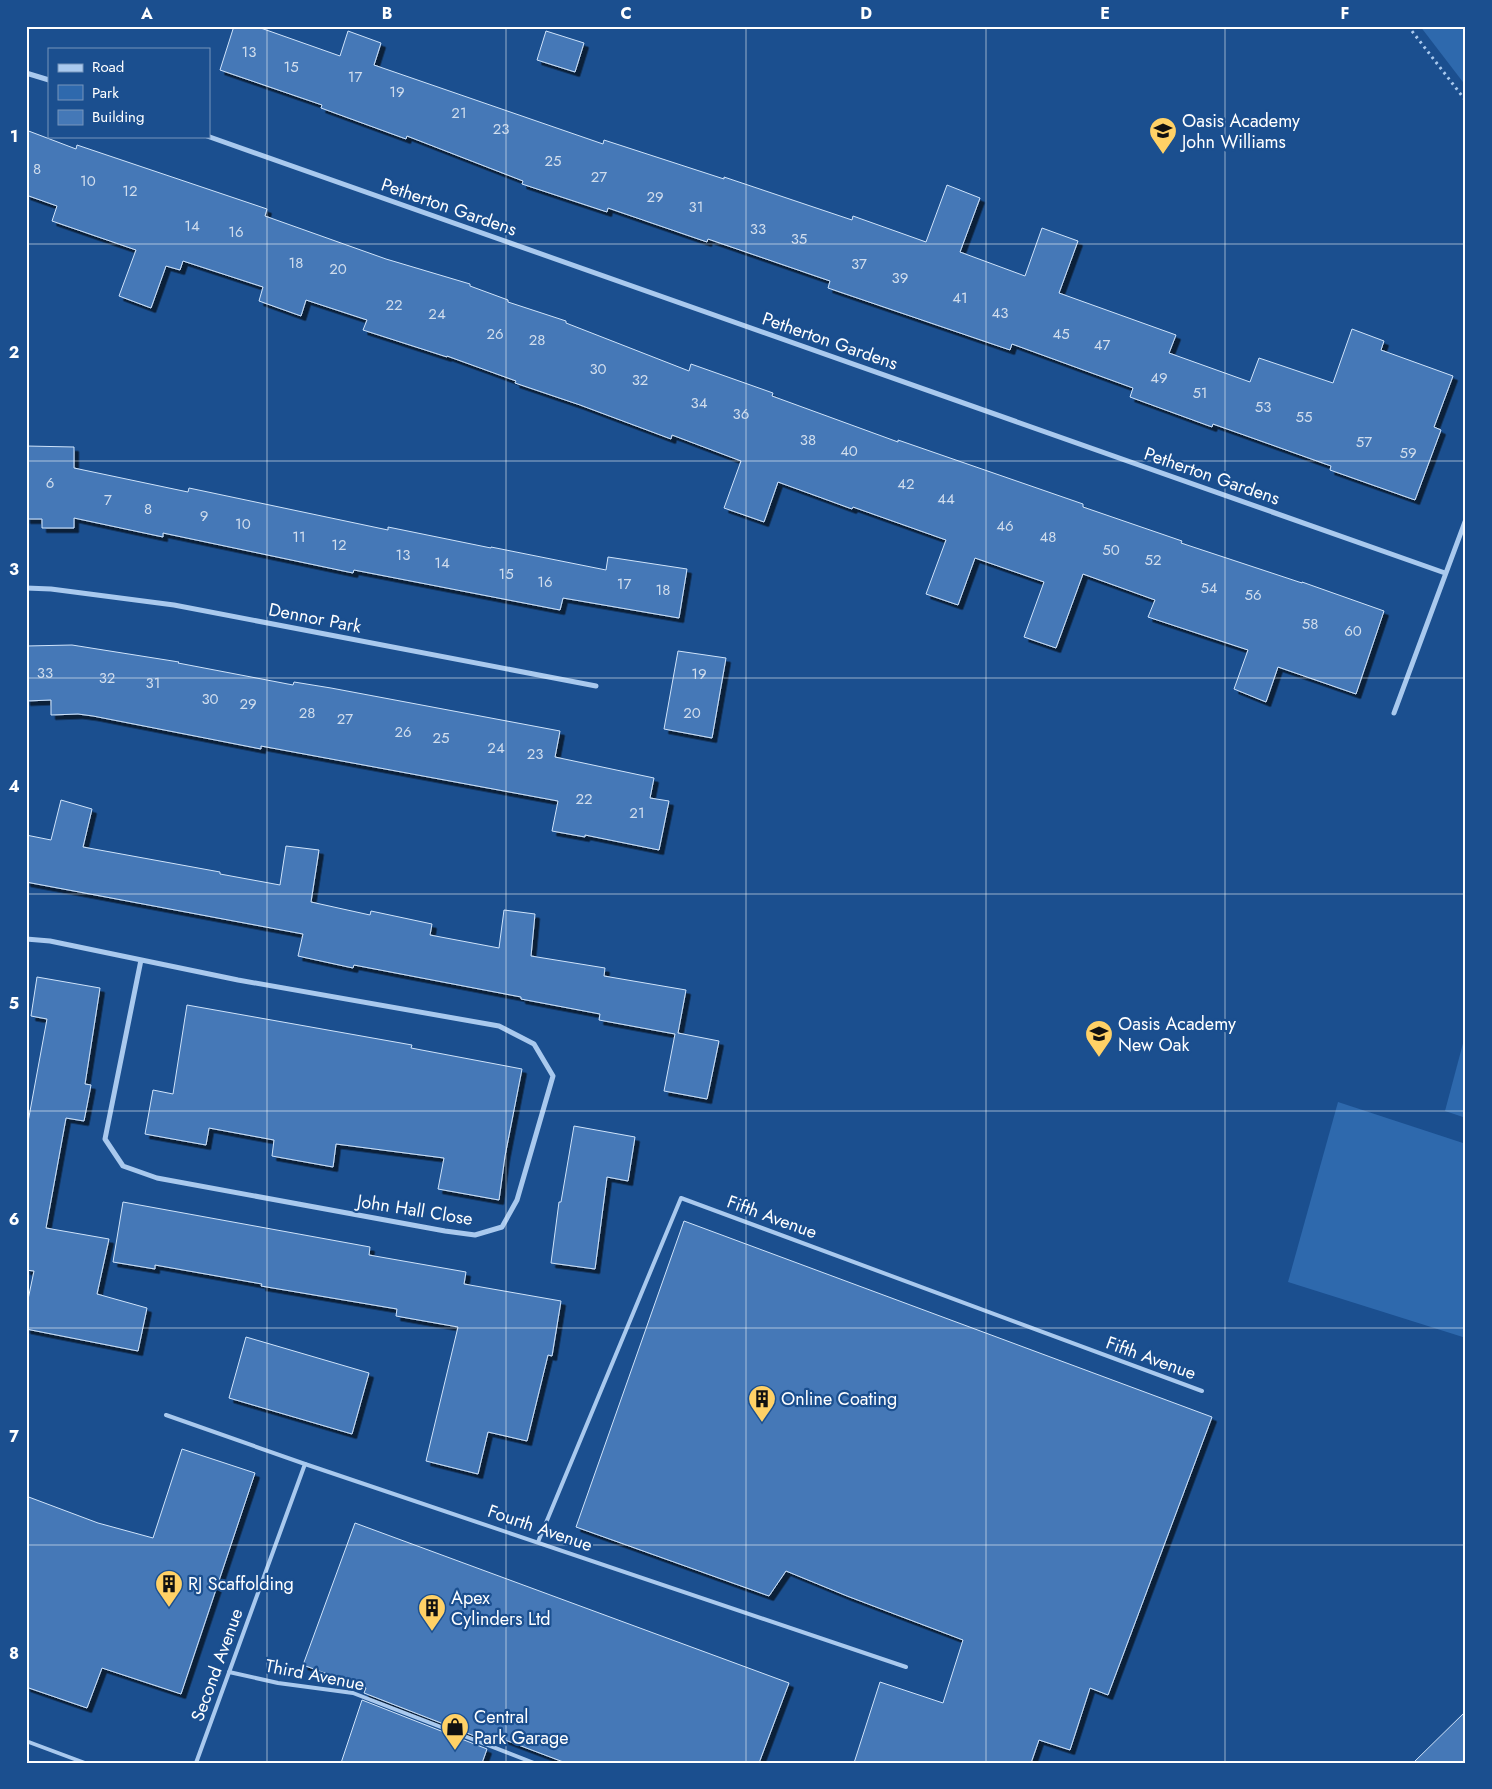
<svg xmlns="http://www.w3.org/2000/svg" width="1492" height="1789" font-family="Jost,sans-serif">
<defs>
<filter id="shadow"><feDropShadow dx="4.5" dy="4.5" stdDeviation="0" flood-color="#0009"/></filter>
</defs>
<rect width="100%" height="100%" fill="#1b4f8f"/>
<g fill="#2e69ad">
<polygon points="1420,26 1466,26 1466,86"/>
<polygon points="1466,1032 1466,1118 1445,1111"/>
<polygon points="1338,1102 1466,1144 1466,1338 1288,1282"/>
</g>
<g fill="#4478b7" stroke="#cfe3fa" filter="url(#shadow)">
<polygon points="234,26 255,26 340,56 348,31 381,43 374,65 603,144 604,140 724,179 724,177 852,220 853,216 926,242 947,185 980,198 960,252 1025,276 1042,228 1078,241 1059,293 1176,335 1169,353 1250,382 1259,358 1333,383 1352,329 1384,341 1381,350 1453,376 1434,427 1441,430 1415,500 1330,470 1331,466 1213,424 1212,427 1130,397 1133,388 1012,344 1010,350 828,288 830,281 708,239 707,242 608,208 607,212 522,184 523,181 407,136 406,139 321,108 322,105 220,70"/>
<polygon points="546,31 584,43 575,72 537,60"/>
<polygon points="26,130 76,149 77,145 267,209 265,216 386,259 470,284 470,286 508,300 508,302 566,321 566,323 689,371 691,364 773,393 772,396 898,442 898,440 1083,504 1083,507 1182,541 1181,543 1302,583 1302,582 1384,611 1356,694 1278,667 1266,702 1234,689 1248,650 1148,617 1155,600 1083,574 1056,648 1024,637 1044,582 975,558 958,605 926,594 946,540 853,507 852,509 778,482 764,522 724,508 741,461 672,435 671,439 580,405 515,383 516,381 447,356 447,357 363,330 367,320 306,300 301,316 259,301 263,287 183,261 180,270 166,266 151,308 119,296 136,250 52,221 57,206 26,195"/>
<polygon points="26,446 74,447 74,468 188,492 189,488 388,530 388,527 491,548 491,547 606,570 608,557 687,569 679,618 563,598 560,610 354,570 353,573 163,533 163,537 74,518 74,528 42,528 42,519 26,519"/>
<polygon points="72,645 179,662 178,663 293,685 294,682 331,688 560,731 555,757 654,778 650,798 669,801 659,850 585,835 585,837 552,831 558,801 261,746 261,749 93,716 78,714 51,715 51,700 26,701 26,646"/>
<polygon points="678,651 726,658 712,738 664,729"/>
<polygon points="61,800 92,809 83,847 220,872 220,874 280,885 286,846 319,850 311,902 370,915 371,911 432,924 430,935 499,948 504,910 535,914 531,956 605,968 604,976 686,990 678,1033 719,1041 707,1099 664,1091 675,1034 599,1020 600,1014 521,999 521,997 354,965 353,968 298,956 303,934 26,882 26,835 51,840"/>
<polygon points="37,977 100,988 85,1084 91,1085 84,1121 66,1118 46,1228 109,1239 97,1294 147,1308 138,1351 26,1329 26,1309 34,1271 26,1270 26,1133 47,1019 31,1016"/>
<polygon points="187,1005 412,1045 411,1048 522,1069 505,1156 499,1200 438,1189 444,1158 336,1144 333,1167 272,1156 274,1140 209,1128 206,1145 145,1134 153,1090 173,1094"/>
<polygon points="574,1126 635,1137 628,1181 607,1177 595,1269 551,1263 559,1202 561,1202"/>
<polygon points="123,1202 370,1247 369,1255 466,1272 464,1284 561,1301 552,1356 548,1355 527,1441 488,1432 478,1474 426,1461 458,1327 396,1316 397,1309 261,1286 262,1284 155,1265 155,1269 113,1262"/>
<polygon points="684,1221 1212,1417 1108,1695 1090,1688 1070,1750 1039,1740 1031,1763 854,1763 880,1682 943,1703 963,1640 847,1596 786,1571 769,1596 576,1527"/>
<polygon points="246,1337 369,1373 352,1434 229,1398"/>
<polygon points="182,1449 255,1473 181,1694 102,1668 87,1708 26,1687 26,1496 98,1523 153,1538"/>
<polygon points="355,1523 789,1683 759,1763 566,1763 492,1735 490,1742 364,1693 366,1688 303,1665"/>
<polygon points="362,1700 487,1749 482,1763 341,1763"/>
<polygon points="1466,1711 1466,1763 1413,1763"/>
</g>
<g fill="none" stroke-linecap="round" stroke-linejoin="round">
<polyline stroke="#a9c9ee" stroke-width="3" stroke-dasharray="2.5 4" stroke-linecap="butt" points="1408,26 1466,101"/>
<g stroke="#a9c9ee" stroke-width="4">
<polyline points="166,1415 305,1464 906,1667"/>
<polyline points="538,1542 681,1198 1202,1391"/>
<polyline points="229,1672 278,1683 353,1693 534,1763"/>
<polyline points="26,1741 85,1763"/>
<polyline points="196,1763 305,1464"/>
</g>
<g stroke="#a9c9ee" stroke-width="5">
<polyline points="26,73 49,80"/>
<polyline points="207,136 1445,573"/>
<polyline points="26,588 51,589 174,605 596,686"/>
<polyline points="1394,713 1466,519"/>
<polyline points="26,939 50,941 238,980 499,1026 534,1044 553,1076 517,1200 502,1227 475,1235 445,1231 157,1178 123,1166 105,1139 141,960"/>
</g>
</g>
<path fill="none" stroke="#fff" stroke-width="1" stroke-opacity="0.55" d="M267,26v1737M506,26v1737M746,26v1737M986,26v1737M1225,26v1737M26,244h1440M26,461h1440M26,678h1440M26,894h1440M26,1111h1440M26,1328h1440M26,1545h1440"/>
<defs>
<symbol id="school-pin" viewBox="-11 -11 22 30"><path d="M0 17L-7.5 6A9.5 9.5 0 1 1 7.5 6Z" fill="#ffd166" stroke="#1b4f8f"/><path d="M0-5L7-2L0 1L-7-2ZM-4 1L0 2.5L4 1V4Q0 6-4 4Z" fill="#111"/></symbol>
<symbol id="building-pin" viewBox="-11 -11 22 30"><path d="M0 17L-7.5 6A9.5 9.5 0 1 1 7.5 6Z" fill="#ffd166" stroke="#1b4f8f"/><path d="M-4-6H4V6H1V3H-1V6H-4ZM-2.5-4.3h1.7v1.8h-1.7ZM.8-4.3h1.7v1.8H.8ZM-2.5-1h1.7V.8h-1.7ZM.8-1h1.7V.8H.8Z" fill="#111"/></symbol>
<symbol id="shop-pin" viewBox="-11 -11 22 30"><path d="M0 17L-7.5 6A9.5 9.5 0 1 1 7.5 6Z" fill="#ffd166" stroke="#1b4f8f"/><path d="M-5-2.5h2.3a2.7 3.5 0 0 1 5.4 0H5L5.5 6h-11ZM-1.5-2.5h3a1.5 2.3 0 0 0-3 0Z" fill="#111"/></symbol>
</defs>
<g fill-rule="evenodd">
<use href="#school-pin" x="1147" y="115" width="32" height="43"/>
<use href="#school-pin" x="1083" y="1018" width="32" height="43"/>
<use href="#building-pin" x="746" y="1383" width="32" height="43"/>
<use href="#building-pin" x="153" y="1568" width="32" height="43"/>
<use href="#building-pin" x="416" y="1592" width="32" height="43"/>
<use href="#shop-pin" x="439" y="1711" width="32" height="43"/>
</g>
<g text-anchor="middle" stroke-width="4.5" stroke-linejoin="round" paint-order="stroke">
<g font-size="15" fill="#d0dded">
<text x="249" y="57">13</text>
<text x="291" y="72">15</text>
<text x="355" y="82">17</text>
<text x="397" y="97">19</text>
<text x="459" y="118">21</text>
<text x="501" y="134">23</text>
<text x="553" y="166">25</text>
<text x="37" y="174">8</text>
<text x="599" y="182">27</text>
<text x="88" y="186">10</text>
<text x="130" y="196">12</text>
<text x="655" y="202">29</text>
<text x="696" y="212">31</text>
<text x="192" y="231">14</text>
<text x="758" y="234">33</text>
<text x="236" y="237">16</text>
<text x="799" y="244">35</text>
<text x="296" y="268">18</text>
<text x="859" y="269">37</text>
<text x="338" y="274">20</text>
<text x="900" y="283">39</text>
<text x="960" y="303">41</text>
<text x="394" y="310">22</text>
<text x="1000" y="318">43</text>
<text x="437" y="319">24</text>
<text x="495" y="339">26</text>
<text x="1061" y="339">45</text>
<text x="537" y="345">28</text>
<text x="1102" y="350">47</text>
<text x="598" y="374">30</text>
<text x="1159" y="383">49</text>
<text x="640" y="385">32</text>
<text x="1200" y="398">51</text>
<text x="699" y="408">34</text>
<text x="1263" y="412">53</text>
<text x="741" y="419">36</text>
<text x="1304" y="422">55</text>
<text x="808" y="445">38</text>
<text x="1364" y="447">57</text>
<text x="849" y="456">40</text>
<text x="1408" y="458">59</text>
<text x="50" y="488">6</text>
<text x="906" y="489">42</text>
<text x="946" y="504">44</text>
<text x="108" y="505">7</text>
<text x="148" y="514">8</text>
<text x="204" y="521">9</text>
<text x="243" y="529">10</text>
<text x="1005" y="531">46</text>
<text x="299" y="542">11</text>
<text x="1048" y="542">48</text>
<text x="339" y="550">12</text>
<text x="1111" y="555">50</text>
<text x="403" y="560">13</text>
<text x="1153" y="565">52</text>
<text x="442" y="568">14</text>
<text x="506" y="579">15</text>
<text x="545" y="587">16</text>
<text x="624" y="589">17</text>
<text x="1209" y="593">54</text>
<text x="663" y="595">18</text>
<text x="1253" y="600">56</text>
<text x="1310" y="629">58</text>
<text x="1353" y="636">60</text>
<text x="45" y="678">33</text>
<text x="699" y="679">19</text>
<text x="107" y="683">32</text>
<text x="153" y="688">31</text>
<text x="210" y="704">30</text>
<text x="248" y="709">29</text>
<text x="307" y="718">28</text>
<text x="692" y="718">20</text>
<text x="345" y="724">27</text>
<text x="403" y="737">26</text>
<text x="441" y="743">25</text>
<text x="496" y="753">24</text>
<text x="535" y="759">23</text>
<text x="584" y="804">22</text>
<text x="637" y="818">21</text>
</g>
<g font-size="18" fill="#fff" stroke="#1b4f8f" text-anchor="start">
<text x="1182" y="127">Oasis Academy<tspan x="1182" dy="21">John Williams</tspan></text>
<text x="1118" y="1030">Oasis Academy<tspan x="1118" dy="21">New Oak</tspan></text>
<text x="781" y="1405">Online Coating</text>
<text x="188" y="1590">RJ Scaffolding</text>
<text x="451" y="1604">Apex<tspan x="451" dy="21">Cylinders Ltd</tspan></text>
<text x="474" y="1723">Central<tspan x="474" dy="21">Park Garage</tspan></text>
</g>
<g font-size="18" fill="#fff" stroke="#1b4f8f">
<text transform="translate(449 207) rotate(19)" y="6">Petherton Gardens</text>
<text transform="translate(830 341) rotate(19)" y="6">Petherton Gardens</text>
<text transform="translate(1212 476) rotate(19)" y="6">Petherton Gardens</text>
<text transform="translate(315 618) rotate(11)" y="6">Dennor Park</text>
<text transform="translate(415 1210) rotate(9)" y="6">John Hall Close</text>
<text transform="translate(772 1217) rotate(20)" y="6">Fifth Avenue</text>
<text transform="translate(1151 1358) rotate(20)" y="6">Fifth Avenue</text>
<text transform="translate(540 1528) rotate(19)" y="6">Fourth Avenue</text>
<text transform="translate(217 1665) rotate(-70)" y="6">Second Avenue</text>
<text transform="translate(315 1675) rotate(11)" y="6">Third Avenue</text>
</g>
</g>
<rect width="1492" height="1789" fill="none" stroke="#1b4f8f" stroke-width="55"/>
<rect x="48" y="48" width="162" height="90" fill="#1b4f8f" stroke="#7695bc"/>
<rect x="58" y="64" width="25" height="8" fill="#a9c9ee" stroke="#7695bc"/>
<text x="92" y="72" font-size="15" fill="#ffffff">Road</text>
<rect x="58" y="85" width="25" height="15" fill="#2e69ad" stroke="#7695bc"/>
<text x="92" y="98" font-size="15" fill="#ffffff">Park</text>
<rect x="58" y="110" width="25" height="15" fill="#4478b7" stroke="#7695bc"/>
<text x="92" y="122" font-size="15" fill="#ffffff">Building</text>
<rect x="28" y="28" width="1436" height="1734" fill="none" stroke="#fff" stroke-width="2"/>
<g font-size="16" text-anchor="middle" font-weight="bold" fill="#fff">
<text x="147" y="19">A</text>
<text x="387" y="19">B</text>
<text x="626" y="19">C</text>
<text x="866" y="19">D</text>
<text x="1105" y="19">E</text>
<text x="1345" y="19">F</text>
<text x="14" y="142">1</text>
<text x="14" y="358">2</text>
<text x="14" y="575">3</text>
<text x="14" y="792">4</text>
<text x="14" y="1009">5</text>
<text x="14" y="1225">6</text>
<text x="14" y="1442">7</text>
<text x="14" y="1659">8</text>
</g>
</svg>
